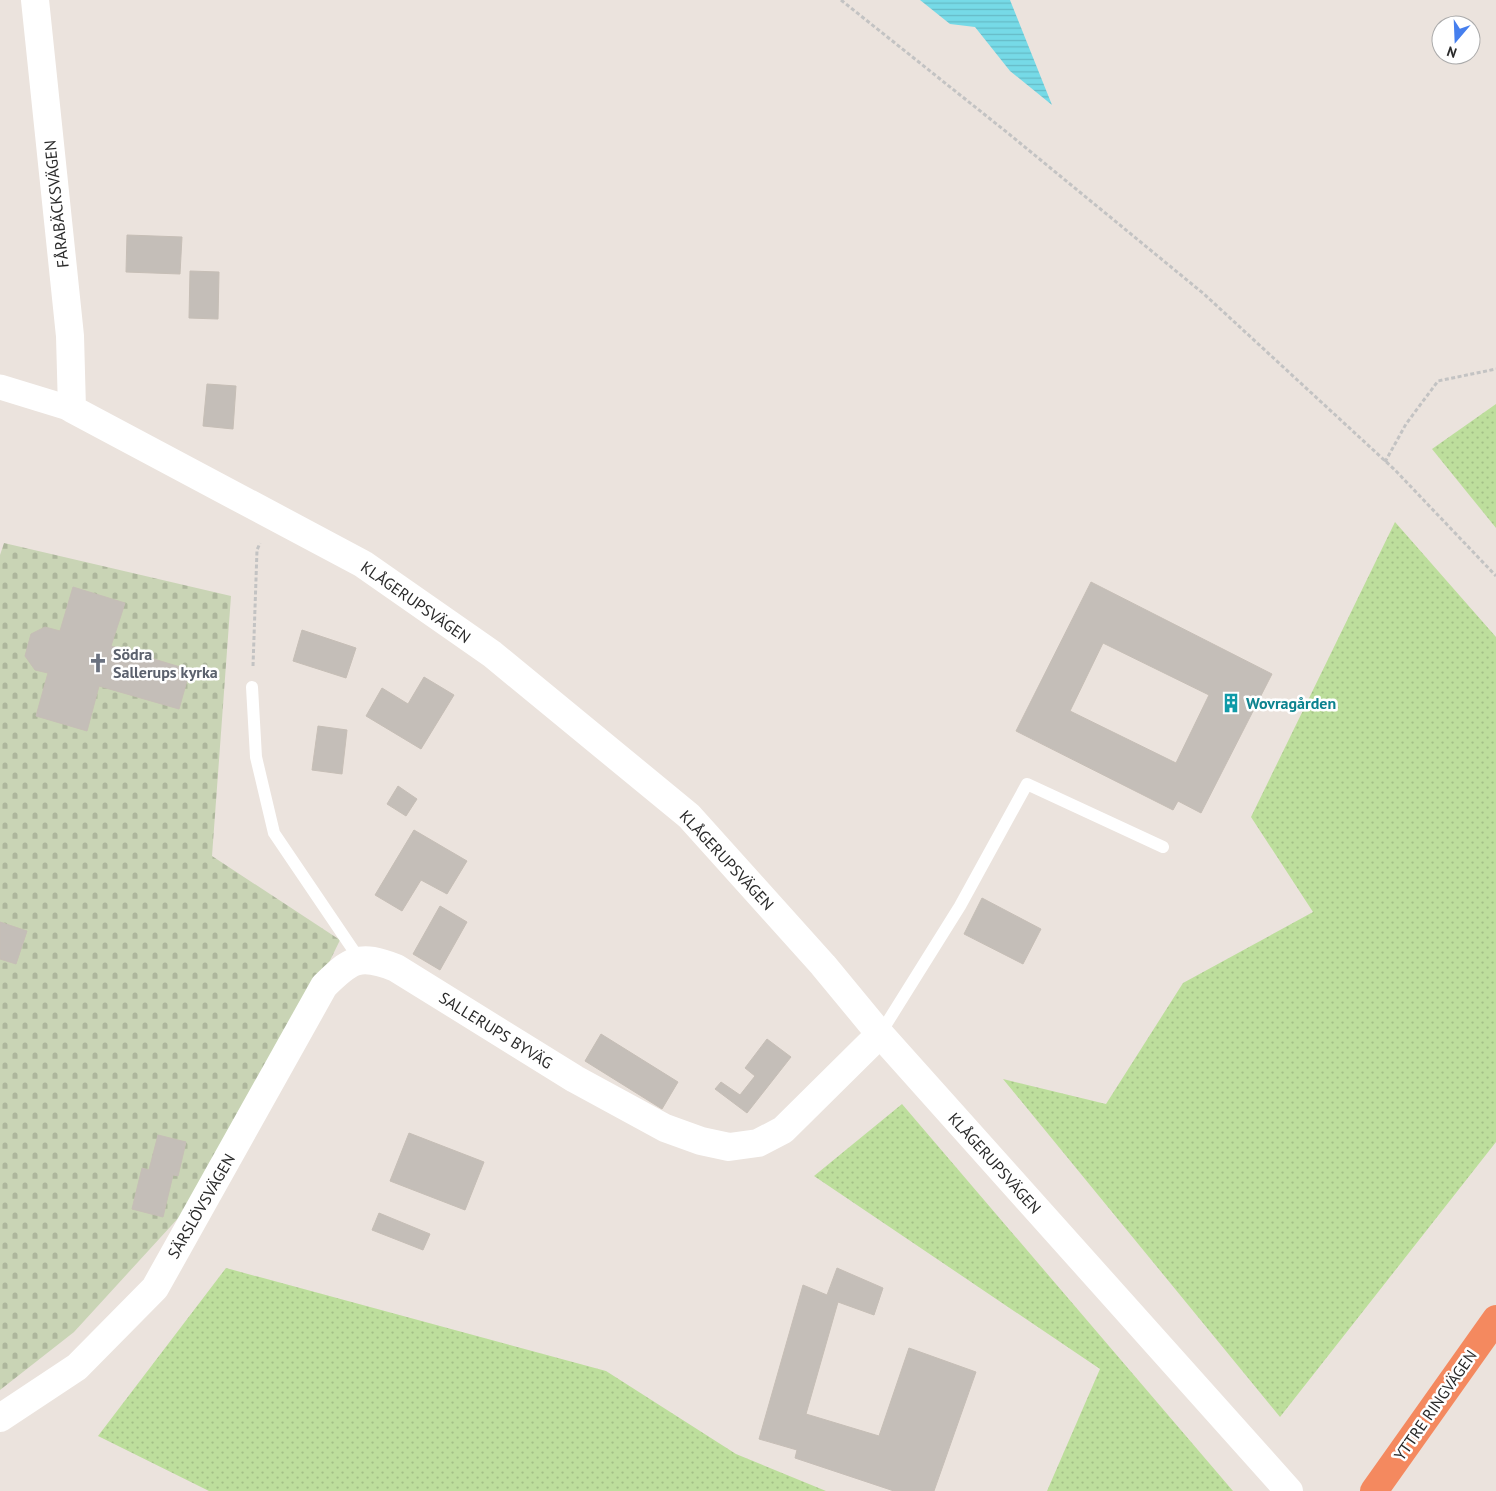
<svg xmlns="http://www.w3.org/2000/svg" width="1496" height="1491" font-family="'PT Sans',sans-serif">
<defs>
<pattern id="grass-dots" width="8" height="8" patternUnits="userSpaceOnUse" patternTransform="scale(1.25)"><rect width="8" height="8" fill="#bdde9c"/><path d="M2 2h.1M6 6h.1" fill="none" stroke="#a3bf87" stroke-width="1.8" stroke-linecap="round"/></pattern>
<pattern id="cemetery-stones" width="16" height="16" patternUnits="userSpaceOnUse" patternTransform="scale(1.25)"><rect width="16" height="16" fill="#c9d4b5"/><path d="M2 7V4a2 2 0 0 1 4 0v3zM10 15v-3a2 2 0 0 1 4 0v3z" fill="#adb69c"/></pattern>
<pattern id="water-rules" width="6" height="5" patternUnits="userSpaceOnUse" patternTransform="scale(1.25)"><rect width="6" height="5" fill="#76dae7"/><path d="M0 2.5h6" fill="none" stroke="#66bbc6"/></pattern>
</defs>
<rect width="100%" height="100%" fill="#ebe3dd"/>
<g fill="url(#grass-dots)">
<polygon points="1496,404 1496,528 1432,449"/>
<polygon points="1395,522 1496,637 1496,1142 1280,1417 1003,1079 1106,1104 1183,983 1313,912 1251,817"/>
<polygon points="902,1104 1233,1491 1047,1491 1100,1369 814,1176"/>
<polygon points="226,1268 606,1371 736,1454 826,1491 209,1491 98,1436"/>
</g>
<polygon fill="url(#cemetery-stones)" points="4,543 231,596 212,856 340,940 235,1156 74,1332 0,1390 0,555"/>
<polygon fill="url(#water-rules)" points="920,0 1010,0 1052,105 1010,71 975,27 950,24"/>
<g fill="#c4beb8" stroke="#c6beb6" fill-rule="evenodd">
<polygon points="127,235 182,237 180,274 126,272"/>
<polygon points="190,271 219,272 218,319 189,318"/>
<polygon points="207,384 236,386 233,429 203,426"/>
<path d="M1091,582l181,92 -71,139 -23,-12 -5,9 -157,-79zM1103,643l106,52 -33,68 -106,-52z"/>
<polygon points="73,587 125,603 111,646 190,670 179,709 99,686 87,731 36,716 48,673 35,670 25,656 31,634 45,627 60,631"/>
<polygon points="302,630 356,648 346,678 293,661"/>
<polygon points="424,677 454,695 421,749 366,716 382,688 408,704"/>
<polygon points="318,726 347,730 342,774 312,770"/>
<polygon points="398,786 417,799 406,816 387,804"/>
<polygon points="414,830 467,861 447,894 421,880 402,911 375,895"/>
<polygon points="982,898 1041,929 1023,964 964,934"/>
<polygon points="440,906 467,922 440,970 413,954"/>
<polygon points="0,922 27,931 16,964 0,959"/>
<polygon points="601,1034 678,1082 662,1109 585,1061"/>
<polygon points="767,1039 791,1057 747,1113 715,1089 721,1082 740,1095 755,1076 745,1068"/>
<polygon points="409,1133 484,1162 465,1210 390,1181"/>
<polygon points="158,1135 186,1142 178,1176 173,1175 163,1217 132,1209 142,1168 149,1170"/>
<polygon points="379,1213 430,1234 423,1250 372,1230"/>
<polygon points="837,1268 883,1288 874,1315 838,1302 806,1414 879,1436 909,1348 976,1372 934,1491 894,1491 795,1458 797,1450 759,1439 803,1285 827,1295"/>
</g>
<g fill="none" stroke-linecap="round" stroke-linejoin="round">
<g stroke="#c3c3c3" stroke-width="3" stroke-dasharray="4 2.5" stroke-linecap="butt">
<polyline points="841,0 1009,134 1204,294 1395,470 1496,576"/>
<polyline points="1385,462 1406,424 1438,381 1496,369"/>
<polyline points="253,666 257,550 260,543"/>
</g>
<g stroke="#fff" stroke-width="12">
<polyline points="252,687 256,757 274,833 360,960"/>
<polyline points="880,1034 960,906 1027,784 1163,847"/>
</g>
<polyline stroke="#fff" stroke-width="25" points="0,387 72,409"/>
<g stroke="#fff" stroke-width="28">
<polyline points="35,0 70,336 72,409 363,564 492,654 689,816 823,965 880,1034 1289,1491"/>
<path d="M0,1418l77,-51 78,-79 169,-302c26,-26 35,-33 72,-18l179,111 90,49 36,13 28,6 29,-4 25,-13 97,-96"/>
</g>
<polyline stroke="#f4895f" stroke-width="28" points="1374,1491 1496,1319"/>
</g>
<defs>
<symbol id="church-bare" viewBox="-9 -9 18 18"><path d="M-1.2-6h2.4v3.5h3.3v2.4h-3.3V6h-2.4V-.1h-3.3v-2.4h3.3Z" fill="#6b7280" stroke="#fff" stroke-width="2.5" paint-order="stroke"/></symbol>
<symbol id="building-bare" viewBox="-9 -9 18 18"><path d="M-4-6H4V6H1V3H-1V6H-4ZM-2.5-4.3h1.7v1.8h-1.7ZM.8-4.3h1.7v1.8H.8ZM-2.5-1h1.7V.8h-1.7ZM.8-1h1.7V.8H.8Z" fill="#0f9aa8" stroke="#fff" stroke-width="2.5" paint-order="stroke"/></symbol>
</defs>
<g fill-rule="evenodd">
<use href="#church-bare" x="84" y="649" width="28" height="28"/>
<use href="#building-bare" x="1217" y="689" width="28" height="28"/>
</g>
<g text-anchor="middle" stroke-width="5" stroke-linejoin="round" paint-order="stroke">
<g font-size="16" fill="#2a2a2a" stroke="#fff">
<text transform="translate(56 204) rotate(-96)" y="6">FÅRABÄCKSVÄGEN</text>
<text transform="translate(416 602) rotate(35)" y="6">KLÅGERUPSVÄGEN</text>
<text transform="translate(727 860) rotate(47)" y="6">KLÅGERUPSVÄGEN</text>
<text transform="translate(496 1030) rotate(32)" y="6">SALLERUPS BYVÄG</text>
<text transform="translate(995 1163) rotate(48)" y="6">KLÅGERUPSVÄGEN</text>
<text transform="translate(201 1206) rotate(-60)" y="6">SÄRSLÖVSVÄGEN</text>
<text transform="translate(1435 1405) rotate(-55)" y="6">YTTRE RINGVÄGEN</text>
</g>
<g font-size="16" font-weight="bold" fill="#5b616d" stroke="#fff" text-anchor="start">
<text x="113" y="660">Södra<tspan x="113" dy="18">Sallerups kyrka</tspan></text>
</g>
<g font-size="16" font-weight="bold" fill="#0d838f" stroke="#fff" text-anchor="start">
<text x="1246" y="709">Wovragården</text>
</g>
</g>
<g transform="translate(1456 40) rotate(199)"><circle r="24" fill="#ffffff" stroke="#aaaaaa"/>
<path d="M0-4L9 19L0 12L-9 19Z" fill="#467fee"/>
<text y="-8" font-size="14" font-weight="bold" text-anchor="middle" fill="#2a2a2a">N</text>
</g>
</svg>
